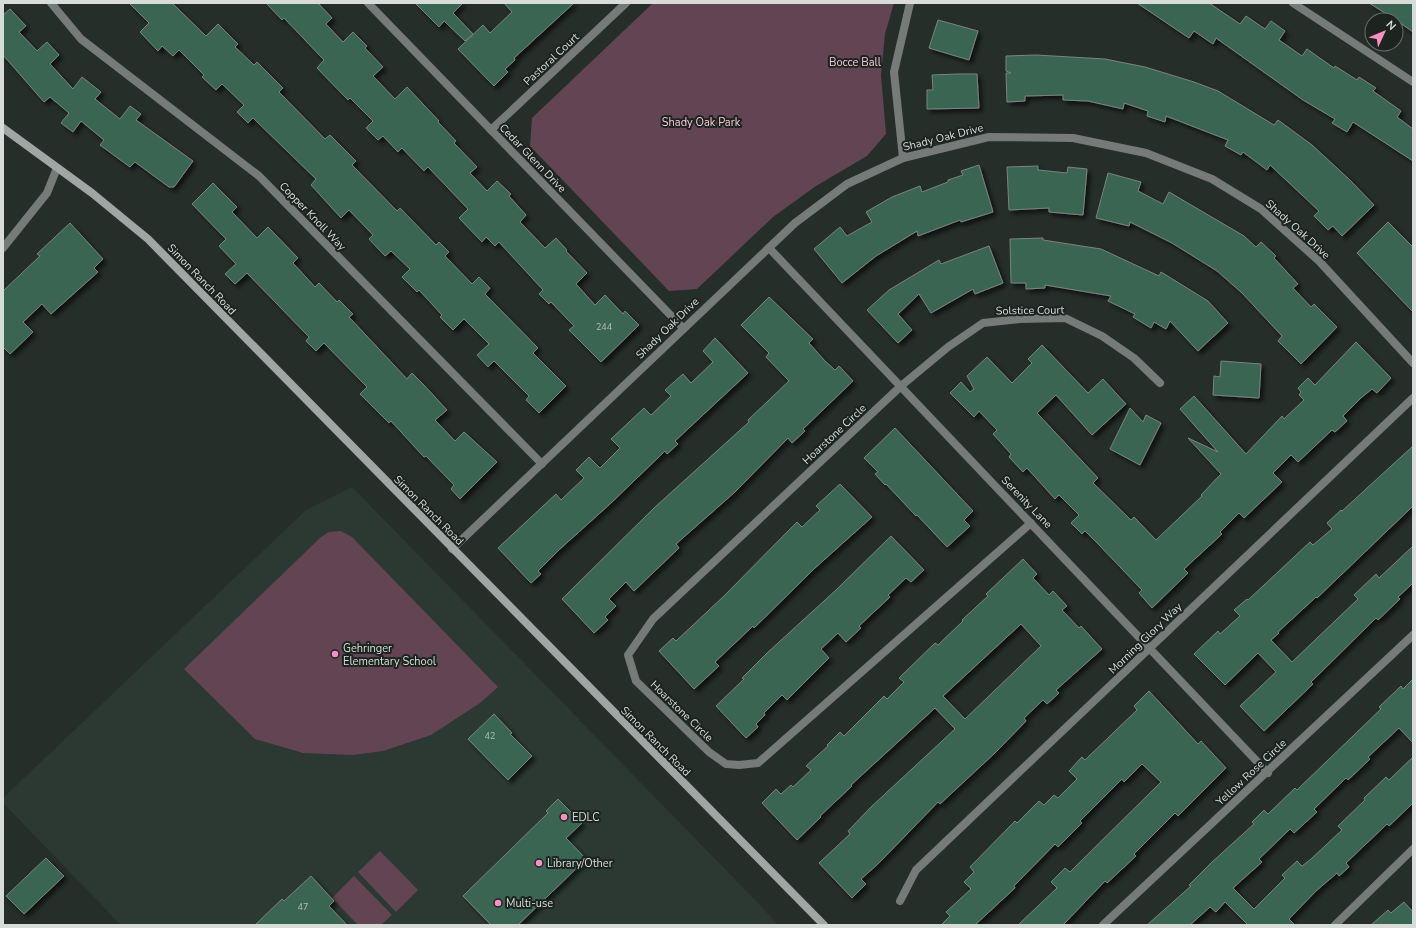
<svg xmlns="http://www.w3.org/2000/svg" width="1416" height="928" font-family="'Nunito Sans',sans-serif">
<defs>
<filter id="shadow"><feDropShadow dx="3.5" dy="3.5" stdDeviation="2" flood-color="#0009"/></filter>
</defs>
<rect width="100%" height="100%" fill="#262e2a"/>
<polygon fill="#2b3932" points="352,487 763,908 778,925 121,925 3,803 3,798 306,510"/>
<g fill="#624452">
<polygon points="653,3 894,3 885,34 881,75 886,134 867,156 816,186 773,217 697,289 669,291 530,146 532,118"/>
<polygon points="341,531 352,537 498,687 480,703 431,735 383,751 353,755 327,754 303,753 255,739 184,669 321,537 329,532"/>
<polygon points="380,851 418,890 396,912 358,872"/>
<polygon points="354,876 392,915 381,925 358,925 332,898"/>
</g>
<g fill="#3a6552" stroke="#7b847f" fill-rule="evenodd" filter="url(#shadow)">
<polygon points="129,3 172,3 206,36 218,24 238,44 235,47 254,65 257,62 283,88 279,92 325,139 330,135 356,161 352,165 397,211 400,208 436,245 439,242 449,252 445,256 472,284 479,277 490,288 485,294 538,348 533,353 566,386 539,413 526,400 529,396 494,361 488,367 477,355 489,344 464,319 453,330 440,317 442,315 419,290 417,292 402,277 410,269 391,251 385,256 369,239 373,235 349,210 341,218 311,185 316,179 253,118 248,123 237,112 244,105 222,84 216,90 202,77 204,75 179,50 173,56 162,46 158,51 140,32 149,23"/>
<polygon points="266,3 318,3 332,18 326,24 343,42 353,32 367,46 365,48 383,67 373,76 395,99 407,87 439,121 438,122 456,141 454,143 477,167 470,173 487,191 497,181 511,194 509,196 526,215 520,222 545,248 556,238 567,250 566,251 587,273 576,284 595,305 605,295 623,314 625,311 639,325 601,362 569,330 574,326 551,302 549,304 539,294 543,290 499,242 495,246 486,237 482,242 459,218 468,209 428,167 424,171 402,148 398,152 383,136 378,140 366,128 373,121 350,98 348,100 317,68 324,60 284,18 282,20"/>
<polygon points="415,3 463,3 453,13 473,34 465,41 444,21 439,27"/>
<polygon points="504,3 574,3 514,58 515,60 505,69 508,72 494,86 458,49 483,25 490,33 512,12"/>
<polygon points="1137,3 1209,3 1240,24 1246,16 1265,29 1271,21 1285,31 1279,40 1302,56 1307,49 1334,68 1335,66 1357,80 1359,77 1376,88 1373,91 1401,111 1397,117 1413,129 1413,161 1353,122 1347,132 1332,123 1335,119 1303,100 1216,38 1213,44 1194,31 1189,38"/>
<polygon points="1369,3 1413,3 1413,32 1396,20"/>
<polygon points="10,9 26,26 19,32 37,51 47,42 59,55 50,64 73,89 82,77 101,92 95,99 120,119 130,106 141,114 136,120 193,161 174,187 169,187 135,162 130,167 100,145 104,140 81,121 73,132 61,123 69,113 50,97 44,102 3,55 3,15"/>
<polygon points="938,20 978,31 969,60 929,48"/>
<polygon points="1036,55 1105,59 1145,67 1194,82 1218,91 1274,125 1278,120 1312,145 1351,181 1374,205 1342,236 1333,226 1328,230 1314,216 1319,211 1270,165 1267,170 1243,152 1241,155 1225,146 1228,140 1166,116 1165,122 1147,116 1148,111 1124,103 1123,109 1088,101 1063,100 1063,95 1025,96 1025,101 1007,102 1006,73 1011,73 1006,71 1006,56"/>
<polygon points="957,74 977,74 979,108 927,109 927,90 933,90 932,75"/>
<polygon points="979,165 993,212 961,222 960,220 918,236 917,231 876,256 842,283 814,249 840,227 847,236 872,222 866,212 892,197 920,186 922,192 948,182 948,180 963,175 961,171"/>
<polygon points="1038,166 1038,170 1067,173 1068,167 1087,169 1083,215 1049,212 1049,208 1009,210 1007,167"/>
<polygon points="1108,173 1141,182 1138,191 1163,204 1169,192 1244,236 1256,247 1261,242 1276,256 1274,258 1298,284 1293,288 1311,307 1314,304 1337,327 1301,364 1278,341 1282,336 1242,293 1217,271 1172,243 1130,222 1129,226 1096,218"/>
<polygon points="213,183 237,207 232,212 257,238 268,227 298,258 293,263 315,287 319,283 337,302 339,300 353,314 349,317 407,379 412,373 423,384 447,410 435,420 455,441 464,432 497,462 460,499 451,489 454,485 426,456 424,457 391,421 389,423 360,394 367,387 324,343 316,351 306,341 309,337 247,273 235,284 225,274 236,264 219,246 226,239 192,204"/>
<polygon points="1388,222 1413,247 1413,312 1357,253"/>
<polygon points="70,223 103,259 94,268 98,272 51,314 42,304 23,322 33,332 10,354 3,347 3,291 40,256 37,254"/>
<polygon points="1043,238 1043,240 1101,249 1159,276 1161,272 1208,301 1228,323 1198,351 1170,321 1166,329 1154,322 1151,328 1133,317 1135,314 1108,301 1111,296 1045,285 1045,288 1026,289 1026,283 1011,283 1010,239"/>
<polygon points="989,246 1003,283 975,294 973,289 931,313 919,294 898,314 912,330 898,343 867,310 889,290 939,260 941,264"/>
<polygon points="769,297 813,339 809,343 825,361 835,370 839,366 853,381 803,429 805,431 792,443 788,438 735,492 676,544 679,548 634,591 626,582 609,599 616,606 605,617 608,620 594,633 562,599 654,508 749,422 748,420 789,381 766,357 769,353 741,325"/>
<polygon points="715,338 748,373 675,441 678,444 667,454 665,451 610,504 560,549 538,571 541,574 531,583 498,548 556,494 561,500 584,478 576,470 589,457 600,468 620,448 611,439 644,408 651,415 671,396 665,390 683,374 691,383 713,362 703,351"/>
<polygon points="1356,342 1391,378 1377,393 1372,389 1362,397 1343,416 1347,421 1335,432 1332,430 1298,462 1291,455 1273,473 1282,482 1244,518 1239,513 1220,532 1222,534 1184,569 1188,573 1152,608 1139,593 1142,590 1100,546 1085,531 1082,534 1071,523 1079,515 1059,495 1055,499 1027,468 1023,472 1009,457 1011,454 993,434 997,430 979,411 974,417 950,393 961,382 970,392 974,389 967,376 987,357 1012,383 1032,363 1028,359 1042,345 1088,393 1103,379 1126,404 1092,435 1056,395 1037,413 1098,478 1093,483 1131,520 1134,517 1156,540 1202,496 1201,495 1221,474 1188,438 1218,452 1180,409 1194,396 1246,454 1282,416 1284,419 1304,400 1299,395 1301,392 1298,388 1308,378 1315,385"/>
<polygon points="1221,361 1261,364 1259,398 1213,395 1214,376 1220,377"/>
<polygon points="1130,408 1143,422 1146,415 1161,423 1140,465 1110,449"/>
<polygon points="895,428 973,511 964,520 970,526 947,547 917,515 916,516 886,484 885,485 875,474 878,472 864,458"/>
<polygon points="1413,446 1413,506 1317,598 1316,597 1278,632 1279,633 1271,640 1292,662 1358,599 1354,595 1376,574 1379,578 1413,546 1413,583 1398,597 1400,599 1378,620 1376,618 1311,682 1313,684 1264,731 1240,706 1276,672 1258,653 1225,685 1194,654 1218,631 1220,634 1240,616 1234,610 1247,599 1248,600 1310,542 1313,545 1332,529 1327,523 1341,510 1342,511"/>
<polygon points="840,484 872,517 815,568 754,628 753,626 715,662 719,666 694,689 659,651 673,638 676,641 724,596 797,522 802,527 820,510 816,506"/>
<polygon points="891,536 924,570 911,582 906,578 888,595 890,597 859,626 861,628 846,642 838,633 821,649 829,658 787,700 782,695 764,713 765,715 756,724 758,727 746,738 716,706 744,679 742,678 766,654 836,590"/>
<path d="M1023,559l14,15 -4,4 16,17 4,-4 14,15 -5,4 17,18 2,-2 21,23 -46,41 3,3 -12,11 -4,-4 -19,18 2,3 -30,31 -56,52 -2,-2 -59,61 -18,16 5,5 -14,14 -33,-35 31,-29 -2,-3 23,-24 84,-78 -20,-21 -84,77 1,1 -32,30 1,1 -24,23 -35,-37 14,-14 5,5 10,-9 2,2 18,-17 -5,-4 22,-20 -1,-1 13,-13 4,4 40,-40 3,3 17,-17 -5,-4 36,-35 3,2 25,-24 -1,-1 26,-24 -2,-2zM1021,624l20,22 -76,73 -22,-23z"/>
<polygon points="1413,679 1413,743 1399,728 1368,757 1370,759 1348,780 1346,778 1314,809 1317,812 1294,833 1290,829 1259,859 1262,862 1233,888 1254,909 1285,878 1282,875 1297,861 1302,866 1311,859 1342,830 1338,826 1365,800 1364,798 1386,777 1389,780 1413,757 1413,803 1389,826 1387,824 1346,863 1349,867 1339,876 1337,873 1316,891 1289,919 1295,925 1248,925 1225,902 1216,912 1210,907 1190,925 1147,925 1191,886 1189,885 1211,863 1254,824 1252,822 1264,810 1268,814 1295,788 1297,790 1381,709 1379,707 1401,686 1403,689"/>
<polygon points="1149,691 1198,744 1201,741 1226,768 1178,816 1175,813 1134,854 1136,856 1107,883 1105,881 1063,925 1018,925 1057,888 1051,882 1065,868 1070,872 1161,782 1142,764 1124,782 1122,779 1080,821 1082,823 1058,847 1055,844 1014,886 1015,888 975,925 941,925 950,916 946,912 971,889 964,882 974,872 970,867 1015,821 1017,823 1039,801 1044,805 1054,795 1058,798 1077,779 1069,771 1082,757 1085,760 1137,710 1134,706"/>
<polygon points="494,714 512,733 510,734 532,756 508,780 468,739"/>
<polygon points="558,799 582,823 566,838 586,859 518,925 491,925 463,896 548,813 546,811"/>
<polygon points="46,858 64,876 24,914 6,896"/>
<polygon points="311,876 334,901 329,906 347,925 255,925 282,899 284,901"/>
<polygon points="1404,902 1413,912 1413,925 1371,925 1388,910 1391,913"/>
</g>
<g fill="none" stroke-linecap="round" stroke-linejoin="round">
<g stroke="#767a78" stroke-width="8">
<polyline points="51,3 81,39 259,176 542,464"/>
<polyline points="368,3 683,328"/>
<polyline points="1293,3 1413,82"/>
<polyline points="491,130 626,3"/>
<polyline points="903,158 894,72 910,3"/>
<polyline points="3,248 47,193 57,168"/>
<polyline points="769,248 1268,773"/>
<polyline points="1031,523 758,763 739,765 726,764 709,752 636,681 628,655 653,619 901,386 948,347 983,323 1020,319 1065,318 1102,336 1134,358 1160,383"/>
<polyline points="452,549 795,223 847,184 903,158 989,137 1073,138 1146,153 1212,179 1261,209 1319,261 1413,363"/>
<polyline points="900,901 916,870 1413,398"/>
<polyline points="1103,925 1413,635"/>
<polyline points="1335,925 1413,849"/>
</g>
<polyline stroke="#a0a6a3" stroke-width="8" points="3,128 92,193 148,239 824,925"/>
</g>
<g fill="#fb8fc4" stroke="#1c2420" stroke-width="1.5">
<circle cx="335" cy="654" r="4"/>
<circle cx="564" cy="817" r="4"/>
<circle cx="539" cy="863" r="4"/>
<circle cx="498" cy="903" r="4"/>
</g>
<g text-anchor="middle" stroke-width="4" stroke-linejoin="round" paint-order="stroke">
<g font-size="9" fill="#b0beb7">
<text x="604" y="330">244</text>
<text x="490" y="739">42</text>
<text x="303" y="910">47</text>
</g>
<g font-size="11" fill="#d7dcd9" stroke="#1c2420">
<text transform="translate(551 59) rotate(-43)" y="4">Pastoral Court</text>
<text transform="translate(943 137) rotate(-14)" y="4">Shady Oak Drive</text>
<text transform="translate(533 158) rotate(46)" y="4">Cedar Glenn Drive</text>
<text transform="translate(313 216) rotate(46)" y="4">Copper Knoll Way</text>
<text transform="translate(1298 229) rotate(42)" y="4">Shady Oak Drive</text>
<text transform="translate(202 279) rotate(46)" y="4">Simon Ranch Road</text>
<text transform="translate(1030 310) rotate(-1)" y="4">Solstice Court</text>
<text transform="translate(667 328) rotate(-44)" y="4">Shady Oak Drive</text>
<text transform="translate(834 434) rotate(-43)" y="4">Hoarstone Circle</text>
<text transform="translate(1027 502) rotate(46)" y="4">Serenity Lane</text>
<text transform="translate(429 510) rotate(45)" y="4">Simon Ranch Road</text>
<text transform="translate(1145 638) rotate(-44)" y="4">Morning Glory Way</text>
<text transform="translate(682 711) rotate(44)" y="4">Hoarstone Circle</text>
<text transform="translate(656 741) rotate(45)" y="4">Simon Ranch Road</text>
<text transform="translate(1251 772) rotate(-43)" y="4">Yellow Rose Circle</text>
</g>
<g font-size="11" fill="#fbc4dd" stroke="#1c2420">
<text x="855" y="66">Bocce Ball</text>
<text x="701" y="126">Shady Oak Park</text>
</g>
<g font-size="11" fill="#d7dcd9" stroke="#1c2420" text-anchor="start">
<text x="343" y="652">Gehringer<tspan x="343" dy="13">Elementary School</tspan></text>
<text x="572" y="821">EDLC</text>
<text x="547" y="867">Library/Other</text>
<text x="506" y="907">Multi-use</text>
</g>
</g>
<rect width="1416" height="928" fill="none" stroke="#d7dcd9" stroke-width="8"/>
<g transform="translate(1384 32) rotate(46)"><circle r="19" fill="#1c2420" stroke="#676e6a"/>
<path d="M0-3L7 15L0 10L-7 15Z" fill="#fb8fc4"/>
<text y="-6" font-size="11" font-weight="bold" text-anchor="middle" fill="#d7dcd9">N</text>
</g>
</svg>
